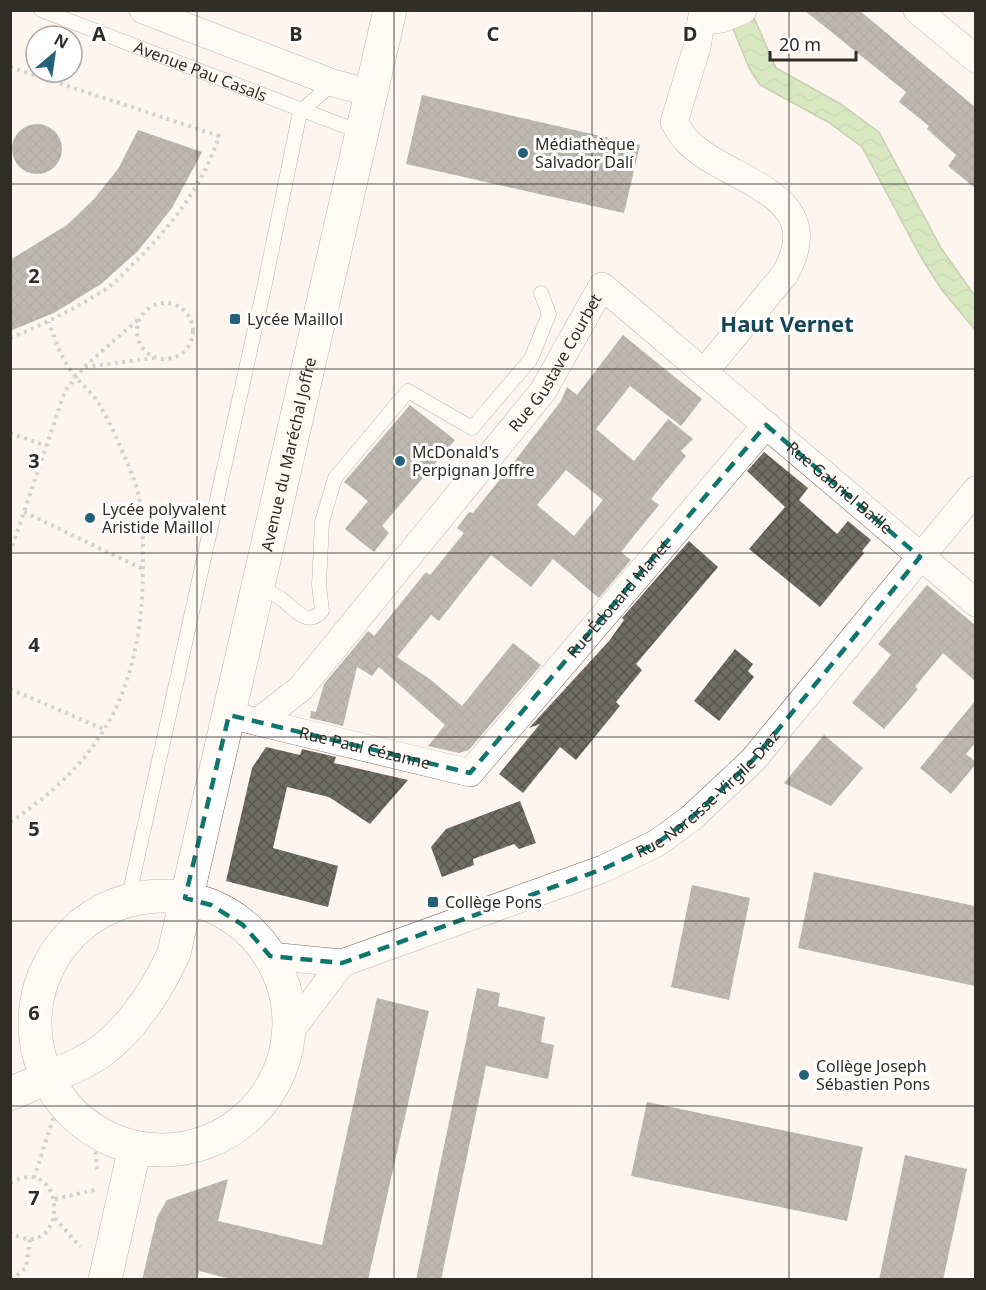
<svg xmlns="http://www.w3.org/2000/svg" width="986" height="1290" font-family="'Noto Sans',sans-serif">
<defs>
<pattern id="water-waves" width="16" height="10" patternUnits="userSpaceOnUse" patternTransform="scale(1.5)"><rect width="16" height="10" fill="#a9d587"/><path d="M0 5q4-4 8 0t8 0" fill="none" stroke="#92b775"/></pattern>
<pattern id="building-cross-hatch" width="8" height="8" patternUnits="userSpaceOnUse" patternTransform="scale(1.5)"><rect width="8" height="8" fill="#6f6e63"/><path d="M0 0l8 8M0 8l8-8" fill="none" stroke="#57564d"/></pattern>
</defs>
<rect width="100%" height="100%" fill="#fef6ee"/>
<polygon fill="url(#water-waves)" stroke="#85a26a" stroke-width="1.5" points="751,11 776,68 839,103 879,132 941,248 975,296 975,330 942,290 922,259 862,147 828,122 760,85 749,68 732,26"/>
<g fill="url(#building-cross-hatch)" fill-rule="evenodd">
<polygon points="804,10 859,10 975,107 975,188 948,166 956,155 927,129 929,126 899,102 906,92"/>
<polygon points="422,95 640,145 624,213 406,164"/>
<circle cx="37" cy="149" r="25"/>
<polygon points="138,130 202,152 172,208 138,251 101,284 54,313 10,331 10,260 67,225 94,199 118,169"/>
<path d="M623,335l79,64 -21,27 -51,-40 -34,43 38,32 34,-42 25,20 -12,12 5,5 -35,43 8,6 -38,47 10,8 -32,38 -46,-39 -22,28 -40,-32 -52,66 -8,-6 -34,42 34,23 31,26 51,-63 28,22 -72,85 -10,3 -31,-7 17,-21 -66,-58 -7,9 -15,-9 -14,59 -33,-8 1,-7 5,1 8,-28 44,-53 6,5 52,-64 4,3 34,-42 -7,-5 12,-16 4,1 44,-55 44,-57 6,-14 10,8zM566,470l37,30 -29,36 -37,-31z"/>
<polygon points="410,405 455,440 382,526 389,533 374,552 345,529 368,501 344,482"/>
<polygon points="764,452 808,488 799,500 837,534 848,521 871,540 862,551 864,553 820,607 749,549 785,507 747,471"/>
<polygon points="689,541 718,567 636,664 642,670 616,702 620,706 576,760 560,747 523,793 499,774 540,724 529,728 609,641 624,620 622,618"/>
<polygon points="927,585 975,625 975,681 943,653 915,687 918,689 884,729 852,703 891,655 878,644"/>
<polygon points="735,649 753,664 748,671 754,677 719,721 694,701"/>
<polygon points="975,701 975,743 966,754 975,761 975,765 951,794 920,768"/>
<polygon points="824,735 863,768 831,806 784,783"/>
<polygon points="266,747 300,755 302,749 336,757 334,763 408,780 370,824 329,797 287,787 273,848 338,866 328,907 226,881 252,768"/>
<polygon points="520,801 536,843 519,849 514,844 473,859 474,865 442,877 431,847 446,829"/>
<polygon points="814,872 975,906 975,986 798,948"/>
<polygon points="692,885 750,898 729,1000 671,987"/>
<polygon points="477,988 500,993 498,1006 545,1017 541,1042 554,1045 548,1079 486,1066 441,1280 416,1280"/>
<polygon points="377,998 429,1011 368,1280 235,1280 199,1271 197,1280 142,1280 157,1217 167,1200 228,1179 218,1221 322,1245"/>
<polygon points="647,1102 863,1147 847,1221 631,1176"/>
<polygon points="905,1155 967,1169 943,1280 879,1280"/>
</g>
<g fill="none" stroke-linecap="round" stroke-linejoin="round">
<defs>
<g id="service">
<path id="s1" d="M41,10l319,122"/>
<path d="M258,588c9,3 19,7 26,13 12,10 24,26 38,10l-3,-26 3,-63 13,-44 73,-87 64,37 59,-69 18,-45 -8,-21"/>
<polyline points="128,900 264,288 300,112 333,83"/>
</g>
<g id="minor">
<polyline points="143,10 333,83 371,93"/>
<path d="M703,10l-6,37 -23,75c4,6 8,14 13,19 41,42 144,51 98,133l-80,97"/>
<polyline points="917,10 976,59"/>
<polyline points="701,22 722,19 743,10"/>
<path id="s2" d="M229,715l29,7 43,-34 242,-297 59,-105 374,317"/>
<path id="s3" d="M258,722l212,51 296,-348"/>
<path id="s4" d="M270,956l72,7 261,-94 54,-26 33,-24 63,-59 223,-270"/>
<polyline points="289,1033 342,963"/>
</g>
<g id="secondary">
<circle cx="162" cy="1023" r="127"/>
<path id="s5" d="M10,1094c24,-11 50,-20 73,-32 41,-20 73,-69 91,-109l216,-943"/>
<polyline points="105,1280 135,1147"/>
</g>
</defs>
<use href="#service" stroke="#726a61" stroke-width="15"/>
<use href="#minor" stroke="#726a61" stroke-width="28"/>
<use href="#secondary" stroke="#726a61" stroke-width="34"/>
<g stroke="#a9a39c" stroke-width="4" stroke-dasharray="3 4.5" stroke-linecap="butt">
<path d="M10,67l209,69c-16,50 -49,92 -87,129 -7,7 -15,16 -23,22 -31,20 -64,37 -99,51"/>
<circle cx="165" cy="331" r="28"/>
<polyline points="85,367 154,358"/>
<polyline points="10,433 46,446"/>
<polyline points="24,512 143,569"/>
<polyline points="10,553 65,391 84,367 141,317"/>
<polyline points="10,689 106,730"/>
<path d="M10,822c98,-64 133,-141 133,-256 0,-27 1,-61 -9,-86 -10,-26 -22,-54 -36,-78 -6,-9 -15,-16 -21,-24 -15,-17 -21,-34 -28,-56"/>
<polyline points="94,1129 97,1171"/>
<polyline points="34,1178 57,1107"/>
<path d="M10,1183c58,-33 60,83 0,50"/>
<polyline points="55,1199 95,1190"/>
<polyline points="55,1218 80,1247"/>
<polyline points="11,1280 26,1268 30,1238"/>
</g>
<use href="#service" stroke="#fff" stroke-width="14"/>
<use href="#minor" stroke="#fff" stroke-width="27"/>
<use href="#secondary" stroke="#fff" stroke-width="33"/>
</g>
<path d="M0 0H986V1290H0ZM766,425l154,132 -167,203 -63,59 -33,24 -54,26 -261,94 -72,-7 -27,-31 -32,-20 -26,-7 44,-183 241,58z" fill="#fef6ee" fill-opacity=".55" fill-rule="evenodd"/>
<path fill="none" stroke="#0f766e" stroke-width="4.5" stroke-dasharray="12 8" stroke-linejoin="round" d="M766,425l154,132 -167,203 -63,59 -33,24 -54,26 -261,94 -72,-7 -27,-31 -32,-20 -26,-7 44,-183 241,58z"/>
<path fill="none" stroke="#302c28" stroke-width="1.5" stroke-opacity="0.55" d="M197,10v1270M394,10v1270M592,10v1270M789,10v1270M10,184h966M10,369h966M10,553h966M10,737h966M10,921h966M10,1106h966"/>
<g fill="#256279" stroke="#fff" stroke-width="2">
<circle cx="523" cy="153" r="6"/>
<rect x="229" y="313" width="12" height="12" rx="3"/>
<circle cx="400" cy="461" r="6"/>
<circle cx="90" cy="518" r="6"/>
<rect x="427" y="896" width="12" height="12" rx="3"/>
<circle cx="804" cy="1075" r="6"/>
</g>
<g text-anchor="middle" stroke-width="6" stroke-linejoin="round" paint-order="stroke">
<g font-size="16" fill="#302c28" stroke="#fff">
<text dy="6" stroke="none"><textPath href="#s1" startOffset="171">Avenue Pau Casals</textPath></text>
<text dy="6" stroke="none"><textPath href="#s2" startOffset="498">Rue Gustave Courbet</textPath></text>
<text dy="6" stroke="none"><textPath href="#s5" startOffset="736">Avenue du Maréchal Joffre</textPath></text>
<text dy="6" stroke="none"><textPath href="#s2" startOffset="900">Rue Gabriel Baille</textPath></text>
<text dy="6" stroke="none"><textPath href="#s3" startOffset="447">Rue Édouard Manet</textPath></text>
<text dy="6" stroke="none"><textPath href="#s3" startOffset="110">Rue Paul Cézanne</textPath></text>
<text dy="6" stroke="none"><textPath href="#s4" startOffset="480">Rue Narcisse-Virgile Diaz</textPath></text>
</g>
<g font-size="16" fill="#302c28" stroke="#fff" text-anchor="start">
<text x="535" y="150">Médiathèque<tspan x="535" dy="18">Salvador Dalí</tspan></text>
<text x="247" y="325">Lycée Maillol</text>
<text x="412" y="458">McDonald's<tspan x="412" dy="18">Perpignan Joffre</tspan></text>
<text x="102" y="515">Lycée polyvalent<tspan x="102" dy="18">Aristide Maillol</tspan></text>
<text x="445" y="908">Collège Pons</text>
<text x="816" y="1072">Collège Joseph<tspan x="816" dy="18">Sébastien Pons</tspan></text>
</g>
<g font-size="22" font-weight="bold" fill="#154658" stroke="#fff">
<text x="787" y="332">Haut Vernet</text>
</g>
</g>
<g font-size="20" text-anchor="middle" font-weight="bold" fill="#302c28" stroke="#fff" stroke-width="6" stroke-linejoin="round" paint-order="stroke">
<text x="99" y="41">A</text>
<text x="296" y="41">B</text>
<text x="493" y="41">C</text>
<text x="690" y="41">D</text>
<text x="34" y="283">2</text>
<text x="34" y="468">3</text>
<text x="34" y="652">4</text>
<text x="34" y="836">5</text>
<text x="34" y="1020">6</text>
<text x="34" y="1205">7</text>
</g>
<rect width="986" height="1290" fill="none" stroke="#302c28" stroke-width="24"/>
<g transform="translate(54 54) rotate(29)"><circle r="28" fill="#ffffff" stroke="#acaba9" stroke-width="1.5"/>
<path d="M0-4.5L10 22L0 15L-10 22Z" fill="#256279"/>
<text y="-9" font-size="16" font-weight="bold" text-anchor="middle" fill="#302c28">N</text>
</g>
<path d="M770 51v9h86v-9" fill="none" stroke="#302c28" stroke-width="3"/>
<text x="779" y="51" font-size="18" fill="#302c28" stroke="#ffffff" stroke-width="4.5" paint-order="stroke">20 m</text>
</svg>
